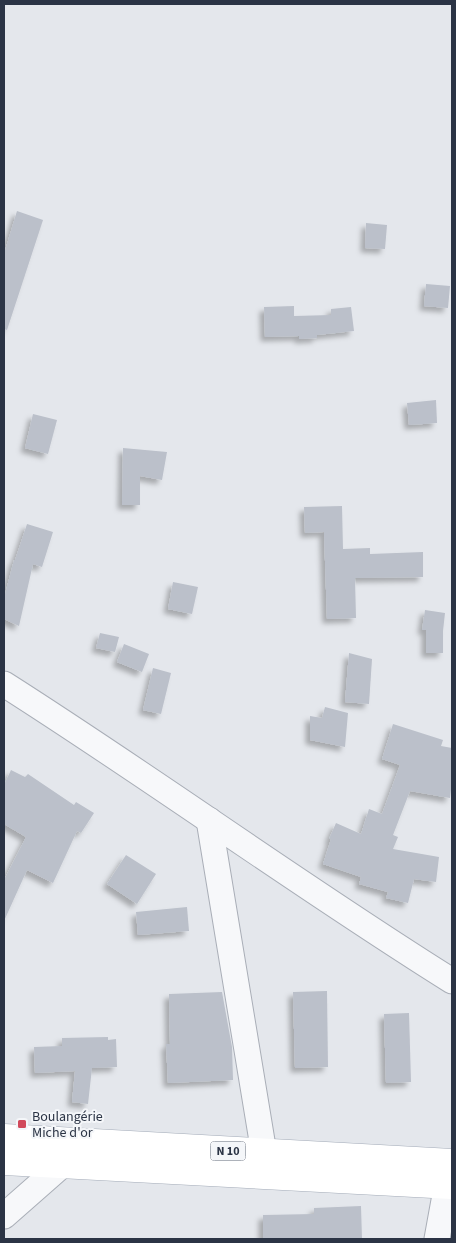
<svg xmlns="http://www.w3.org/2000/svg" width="456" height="1243" font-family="'Source Sans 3',sans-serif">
<defs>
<filter id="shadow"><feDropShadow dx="-4.5" dy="4.5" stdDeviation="2.5" flood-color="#0004"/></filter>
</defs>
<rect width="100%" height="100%" fill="#e4e7ec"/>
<g fill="#bbc0ca" filter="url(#shadow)">
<polygon points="17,211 43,220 7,330 4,329 4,254"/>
<polygon points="366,223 387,225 385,249 365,248"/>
<polygon points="426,284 450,286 448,308 424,306"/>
<polygon points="294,306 294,316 331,315 331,309 351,307 354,331 317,335 317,338 299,339 299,336 265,337 264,307"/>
<polygon points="436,400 437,423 409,425 407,403"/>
<polygon points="33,414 57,420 48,454 25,448"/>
<polygon points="123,448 167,452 162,480 140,476 140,505 122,505"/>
<polygon points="342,506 343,549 370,548 370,554 423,552 423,577 355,578 356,618 327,619 324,532 305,533 304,507"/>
<polygon points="27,524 53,532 42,567 33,564 19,626 4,619 4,598 14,560 15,560"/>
<polygon points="173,582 198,587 192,614 168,609"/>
<polygon points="425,610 445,613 443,631 443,653 426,653 426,630 422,630"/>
<polygon points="100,633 119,637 115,652 96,648"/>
<polygon points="124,644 149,654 142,672 117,662"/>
<polygon points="349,653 372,659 369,704 345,702"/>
<polygon points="153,668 171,673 161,714 143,710"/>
<polygon points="325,707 348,713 345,747 310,740 310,716 322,718"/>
<polygon points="393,724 443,740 441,746 452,748 452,781 450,798 410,791 393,835 398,837 393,849 439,857 436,882 414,879 408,903 386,898 388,892 359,884 361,877 323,864 331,839 329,839 336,823 361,834 369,809 382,814 400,765 382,759"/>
<polygon points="11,770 25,777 28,774 74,805 76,802 94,813 81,833 77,831 53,883 27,870 4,921 4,880 26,837 4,824 4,785"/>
<polygon points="126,855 156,874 137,904 107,884"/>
<polygon points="187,907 189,931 138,935 136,912"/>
<polygon points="327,991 328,1067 295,1068 293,992"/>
<polygon points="222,992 232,1047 233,1080 168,1083 166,1044 170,1044 169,994"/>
<polygon points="409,1013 411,1082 386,1083 384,1014"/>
<polygon points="108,1037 108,1040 116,1039 117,1067 92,1068 88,1104 72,1102 75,1071 35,1073 34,1047 62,1046 62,1038"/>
<polygon points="361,1206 362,1239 263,1239 263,1215 314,1214 314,1208"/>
</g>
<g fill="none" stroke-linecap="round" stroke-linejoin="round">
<defs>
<g id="minor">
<path d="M4,684c151,96 296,202 448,297"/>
<polyline points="209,820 264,1153"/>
<polyline points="4,1216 62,1165 65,1149"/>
<polyline points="437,1239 447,1184"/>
</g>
<g id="major">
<polyline points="4,1138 452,1163"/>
<polyline points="4,1161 452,1185"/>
</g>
</defs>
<use href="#minor" stroke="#a9aeb7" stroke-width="27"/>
<use href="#major" stroke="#a3abb8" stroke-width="29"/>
<use href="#minor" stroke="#f7f8fa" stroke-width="25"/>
<use href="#major" stroke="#fff" stroke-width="28"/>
</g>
<rect fill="#d1495b" stroke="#f4f6f9" stroke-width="2" x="17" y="1119" width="10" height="10" rx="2.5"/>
<g text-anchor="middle" stroke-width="4" stroke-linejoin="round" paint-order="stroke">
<rect fill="#f4f6f9" stroke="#676e7b" stroke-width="1" x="210.5" y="1141.5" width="35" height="19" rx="4"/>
<g font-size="12" font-weight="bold" fill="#2b3445">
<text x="228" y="1155">N 10</text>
</g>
<g font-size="14" fill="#2b3445" stroke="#f4f6f9" text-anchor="start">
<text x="32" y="1121">Boulangérie<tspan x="32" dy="16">Miche d'or</tspan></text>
</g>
</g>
<rect width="456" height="1243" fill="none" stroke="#2b3445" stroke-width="10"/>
</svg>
